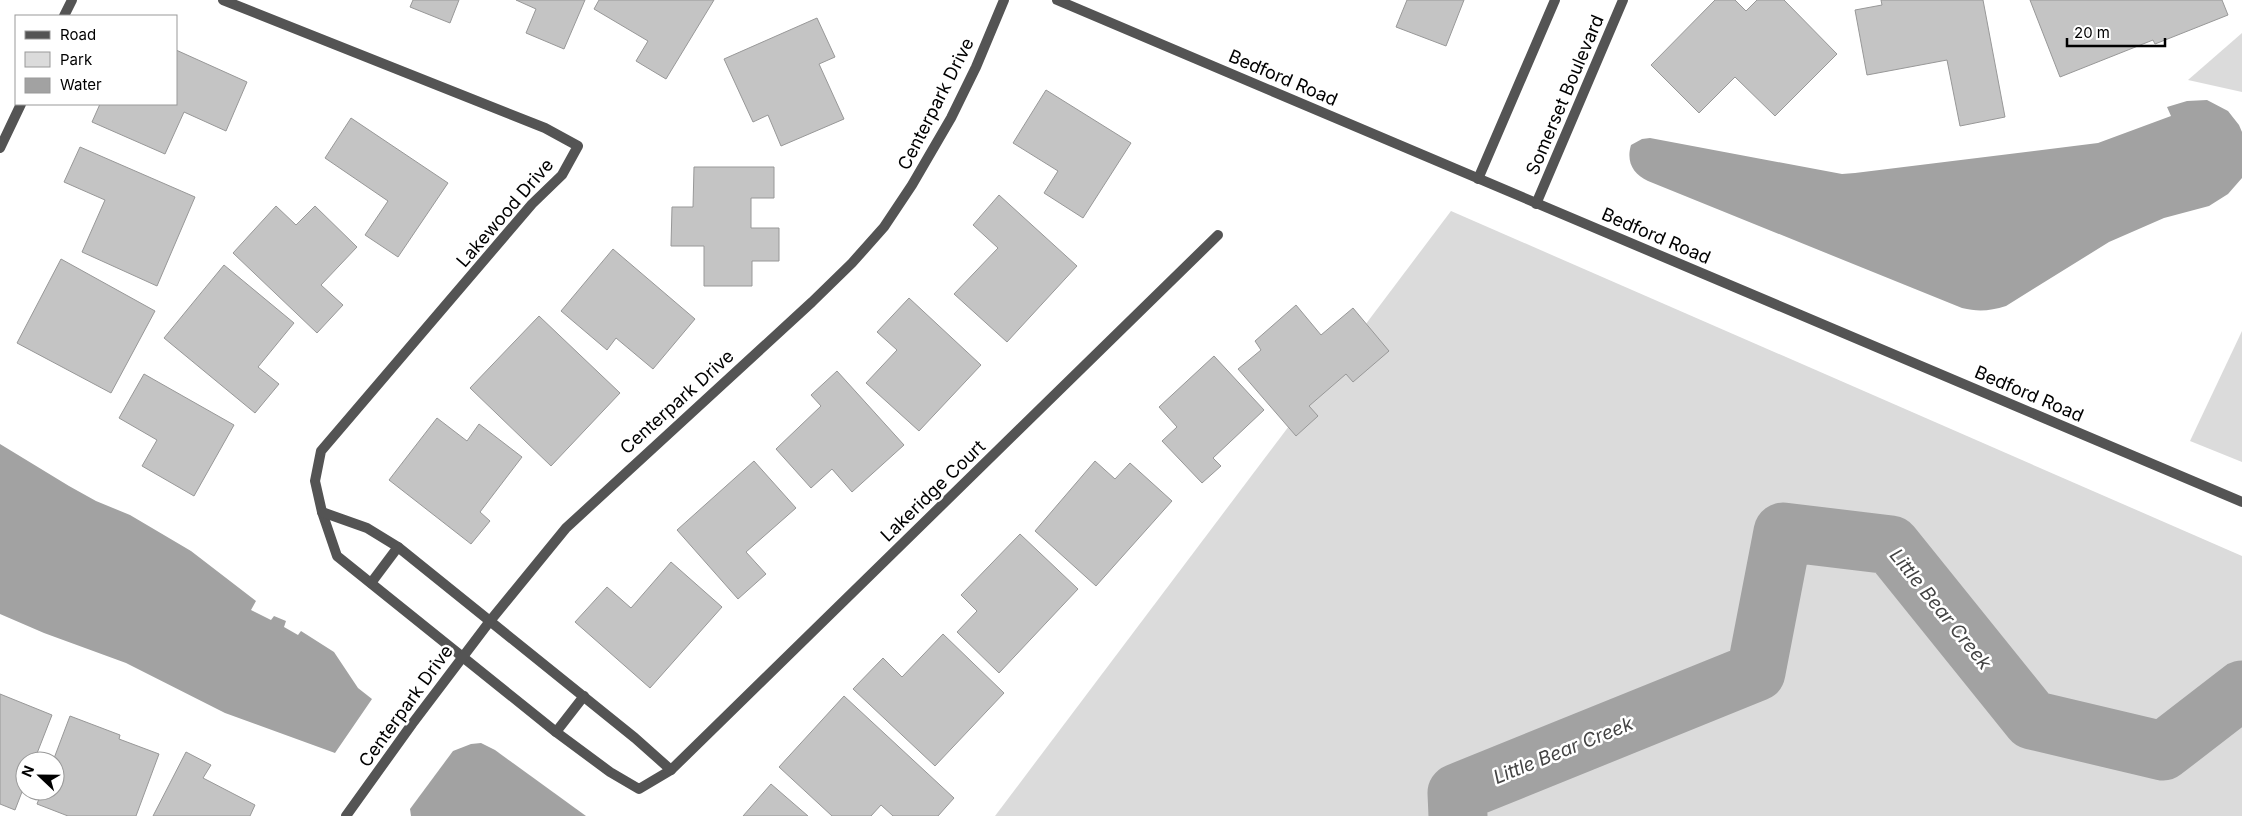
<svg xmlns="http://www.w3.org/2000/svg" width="2242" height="816" font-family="Inter,sans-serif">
<rect width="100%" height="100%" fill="#fff"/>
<g fill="#dbdbdb">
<polygon points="2242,33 2242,92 2188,80"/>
<polygon points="1451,211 2242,556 2242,816 995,816"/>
<polygon points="2242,331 2242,462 2190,441"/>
</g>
<g fill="#a2a2a2">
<path d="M2207,100l21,11 11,14 3,7v46l-14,16 -19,12 -45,12 -55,24 -103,64c-16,5 -28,6 -44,2l-314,-127c-15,-7 -22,-19 -17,-36l11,-6 8,-1 192,36 13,-1 243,-30 73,-27 -4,-9 20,-6z"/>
<polygon points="0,444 69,486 96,501 130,515 191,551 256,601 251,610 271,620 274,616 286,621 284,627 298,635 301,631 334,652 358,688 372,699 335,753 225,713 126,663 44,633 0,614"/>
<polygon points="481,743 495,750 586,816 411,816 410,809 453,751 471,744"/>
</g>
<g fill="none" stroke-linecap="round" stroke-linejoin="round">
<polyline stroke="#a2a2a2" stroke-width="59" points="1458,816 1457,793 1756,672 1783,532 1891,545 2032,720 2163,751 2242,690"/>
</g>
<g fill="#c4c4c4" stroke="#989898">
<polygon points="413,0 459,0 450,23 410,7"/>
<polygon points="516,0 585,0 564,49 526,33 536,9"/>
<polygon points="599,0 714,0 666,79 636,61 648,41 594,9"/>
<polygon points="1407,0 1464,0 1446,46 1396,27"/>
<polygon points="1715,0 1735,0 1746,11 1757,0 1784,0 1837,54 1775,116 1735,77 1699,113 1651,65"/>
<polygon points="1881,0 1983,0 2005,117 1960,126 1947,60 1867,75 1855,10 1882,5"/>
<polygon points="2030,0 2222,0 2228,15 2155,44 2153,40 2060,77"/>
<polygon points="817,18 835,57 819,64 844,119 781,146 768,115 753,122 724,59"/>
<polygon points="176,50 247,82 226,131 184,112 165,154 92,122 100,104 176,104"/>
<polygon points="1046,90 1131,143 1083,218 1044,193 1058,171 1013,143"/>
<polygon points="351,118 448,183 398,257 365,235 388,201 325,158"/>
<polygon points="80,147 195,197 157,286 82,252 105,200 64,182"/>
<polygon points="694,167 774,167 774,198 751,198 751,228 779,228 779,261 752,261 752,286 704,286 704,246 671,246 672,207 693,207"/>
<polygon points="999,195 1077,266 1007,342 954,294 998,248 973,225"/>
<polygon points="276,206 296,225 315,206 357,247 321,285 343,305 317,333 233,253"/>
<polygon points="613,249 695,319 653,369 616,338 607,350 561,311"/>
<polygon points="61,259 155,311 111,393 17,343"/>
<polygon points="224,265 294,323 258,367 279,384 255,413 164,338"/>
<polygon points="909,298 981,365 919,431 866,383 897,350 877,332"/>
<polygon points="1296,305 1321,335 1353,308 1389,351 1353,382 1346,374 1309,406 1318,416 1296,436 1238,369 1261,350 1255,341"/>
<polygon points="539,316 620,393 551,466 470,388"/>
<polygon points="1214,356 1264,410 1213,458 1221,466 1202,483 1162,441 1177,427 1159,407"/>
<polygon points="837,371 904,445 852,492 832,469 811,488 776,449 821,406 811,395"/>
<polygon points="144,374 234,425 194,496 142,466 157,440 119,418"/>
<polygon points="437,418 467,441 479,424 522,457 480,512 490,521 471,544 389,480"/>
<polygon points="754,461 796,508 746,552 766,574 738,599 677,530"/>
<polygon points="1095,461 1115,479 1130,463 1172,501 1096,586 1035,531"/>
<polygon points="1020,534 1078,589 999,673 957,632 977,611 961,595"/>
<polygon points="671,562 722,607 650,688 575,622 607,587 631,608"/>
<polygon points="943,634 1004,693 935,766 853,689 883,658 902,677"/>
<polygon points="0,694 52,715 34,761 25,761 25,784 15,810 0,804"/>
<polygon points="844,696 954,798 938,816 893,816 881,805 871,816 832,816 779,767"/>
<polygon points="70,716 120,735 119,739 159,754 136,816 68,816 37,804 42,791 55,791 55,761 53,761"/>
<polygon points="186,752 211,765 203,778 255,805 250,816 153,816"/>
<polygon points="771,784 808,816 743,816"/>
</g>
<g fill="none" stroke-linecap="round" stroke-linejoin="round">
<g stroke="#545454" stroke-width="10">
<polyline points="223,0 545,128 578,146 562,175 532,204 321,451 315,481 322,512 337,556 556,732 610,772 639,789 671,770 1218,235"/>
<polyline points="64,16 72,0"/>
<polyline points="0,148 21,104"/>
<polyline points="1478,179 1555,0"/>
<polyline points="1536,204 1623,0"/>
<polyline points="322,512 367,528 398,547 635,738 671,770"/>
<polyline points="371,583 398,547"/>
<polyline points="556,732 584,696"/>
</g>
<g stroke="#545454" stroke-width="10">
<polyline points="1057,0 2242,502"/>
<polyline points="346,816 412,724 490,621 566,528 812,302 852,263 884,227 912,185 951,118 976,67 1004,0"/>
</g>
</g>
<g text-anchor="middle" stroke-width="5" stroke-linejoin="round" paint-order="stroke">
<g font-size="18" fill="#000" stroke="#fff">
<text transform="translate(1283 78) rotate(23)" y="6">Bedford Road</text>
<text transform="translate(1565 95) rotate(-67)" y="6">Somerset Boulevard</text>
<text transform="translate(936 104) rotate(-63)" y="6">Centerpark Drive</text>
<text transform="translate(505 213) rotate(-49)" y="6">Lakewood Drive</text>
<text transform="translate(1656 236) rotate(23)" y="6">Bedford Road</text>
<text transform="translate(2029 394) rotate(23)" y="6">Bedford Road</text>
<text transform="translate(677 402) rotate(-42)" y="6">Centerpark Drive</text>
<text transform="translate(933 491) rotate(-44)" y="6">Lakeridge Court</text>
<text transform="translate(406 706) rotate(-54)" y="6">Centerpark Drive</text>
</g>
<g font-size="19" font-style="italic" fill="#434343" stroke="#fff">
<text transform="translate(1941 609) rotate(51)" y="7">Little Bear Creek</text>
<text transform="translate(1563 750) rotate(-22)" y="7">Little Bear Creek</text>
</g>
</g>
<rect x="15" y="15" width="162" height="90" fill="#ffffff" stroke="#999999"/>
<rect x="25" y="31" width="25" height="8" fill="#545454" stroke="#999999"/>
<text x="60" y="40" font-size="15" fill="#000000">Road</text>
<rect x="25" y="52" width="25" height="15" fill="#dbdbdb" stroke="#999999"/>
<text x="60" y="65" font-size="15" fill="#000000">Park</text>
<rect x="25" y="78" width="25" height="15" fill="#a2a2a2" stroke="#999999"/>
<text x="60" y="90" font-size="15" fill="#000000">Water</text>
<g transform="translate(40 776) rotate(292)"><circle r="24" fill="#ffffff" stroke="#999999"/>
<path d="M0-4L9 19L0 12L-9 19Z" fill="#000000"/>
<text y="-8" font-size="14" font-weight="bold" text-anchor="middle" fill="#000000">N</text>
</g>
<path d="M2067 38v8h98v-8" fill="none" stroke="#000000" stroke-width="2.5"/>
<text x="2074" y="38" font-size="15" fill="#000000" stroke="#ffffff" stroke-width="4" paint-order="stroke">20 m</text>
</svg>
